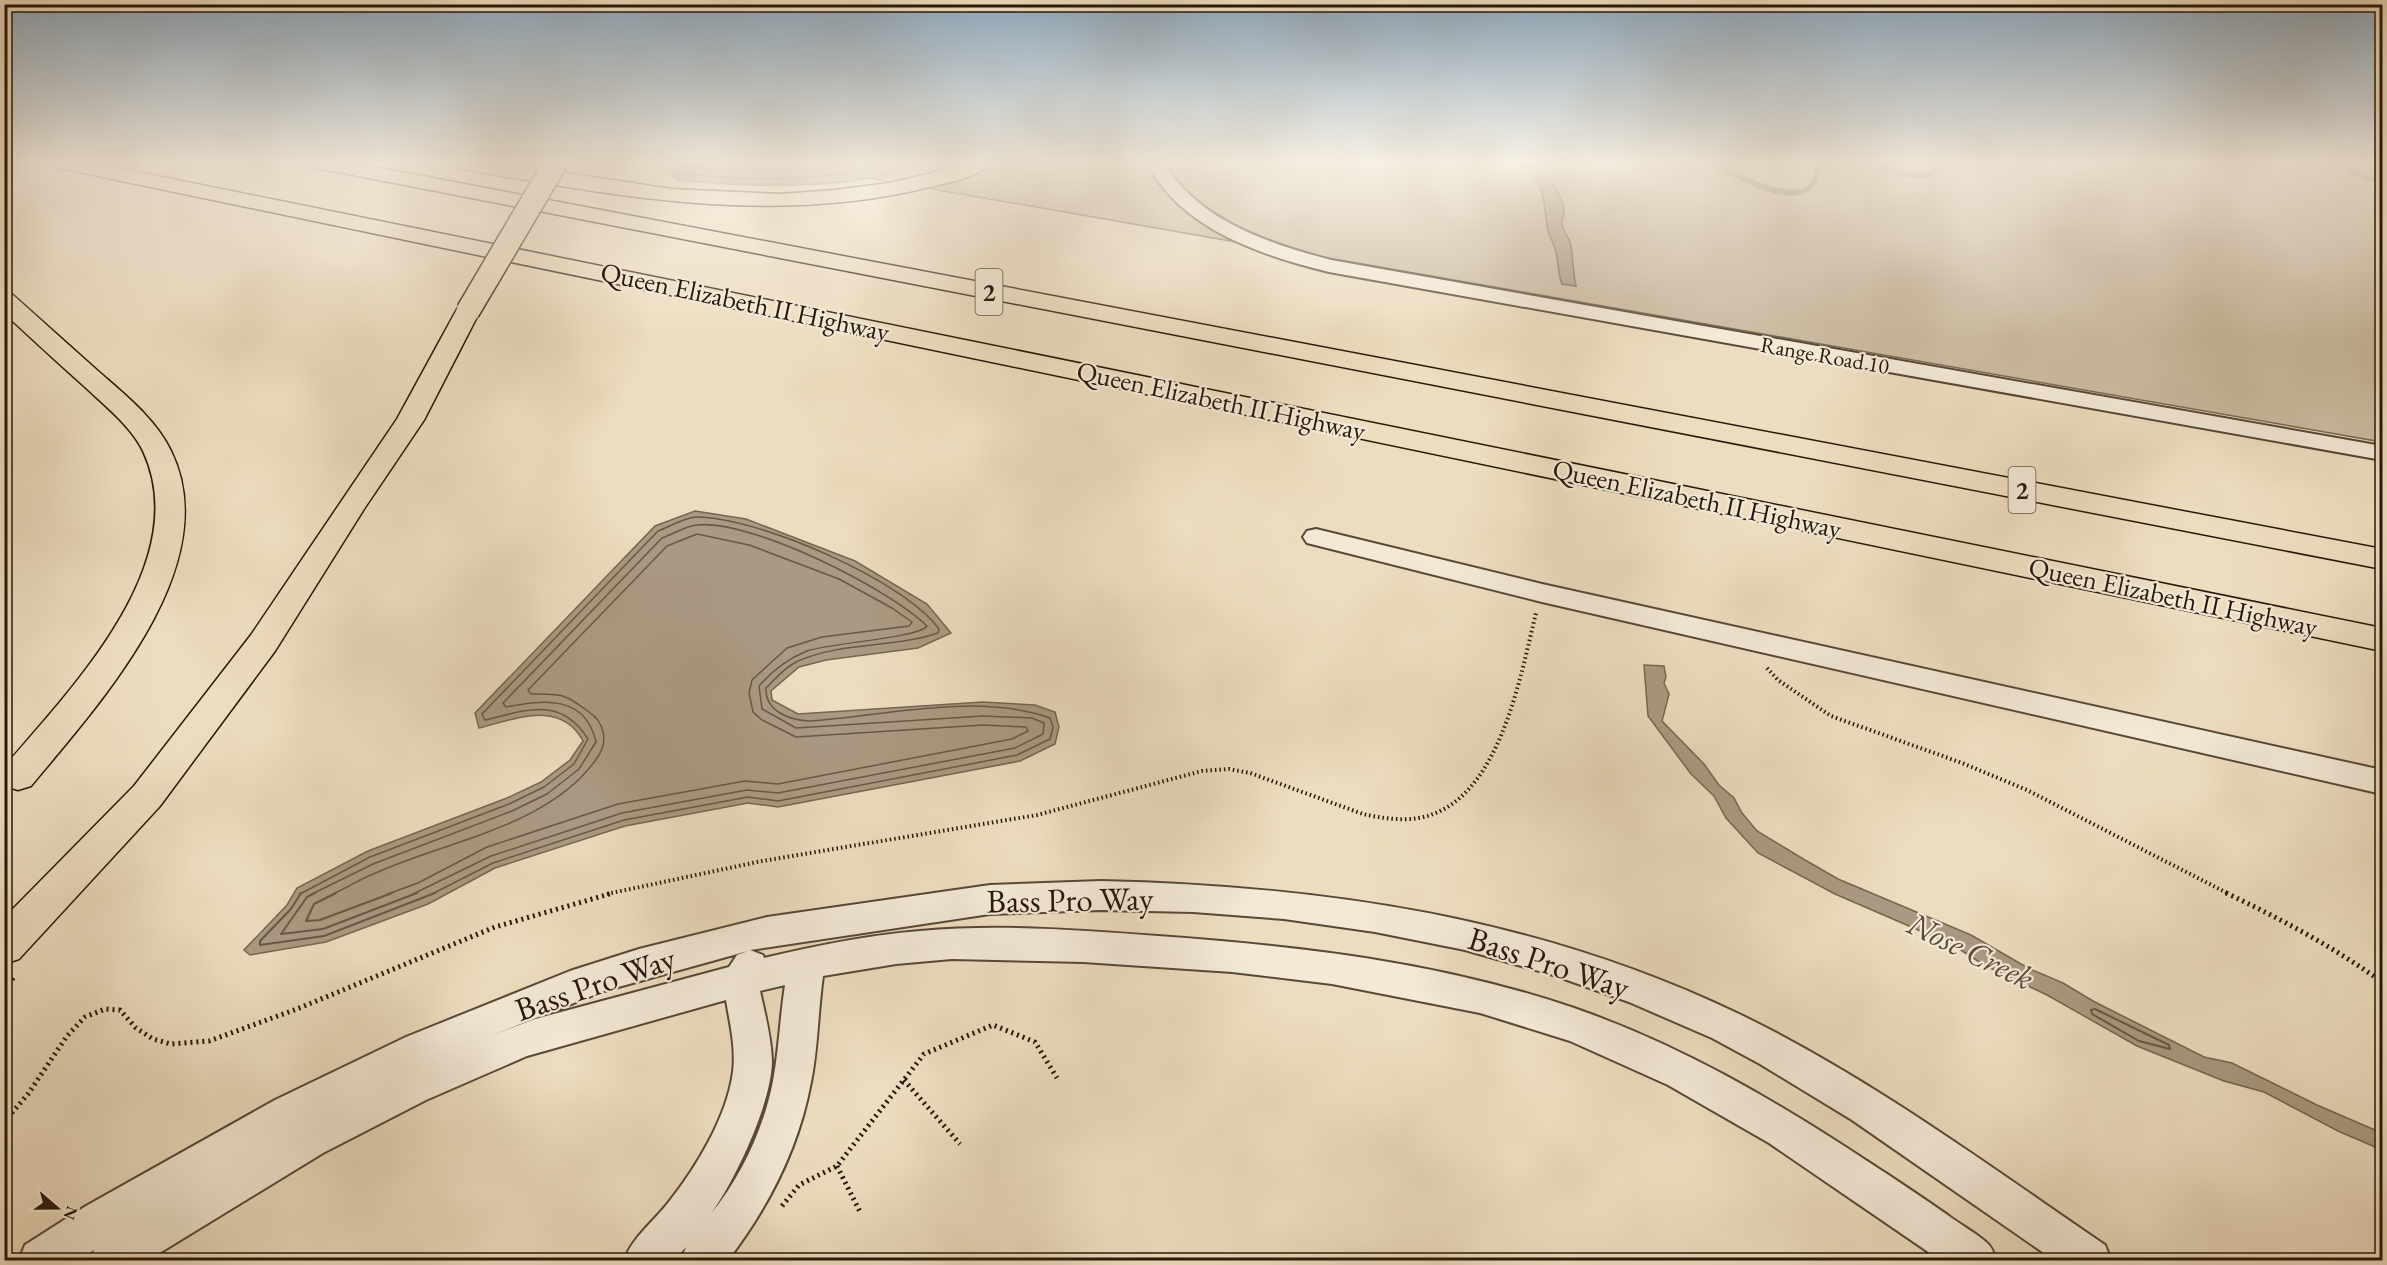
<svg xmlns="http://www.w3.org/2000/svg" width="2387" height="1265" font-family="'EB Garamond',serif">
<rect width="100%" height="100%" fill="#edddc0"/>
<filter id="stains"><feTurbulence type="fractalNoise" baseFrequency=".00333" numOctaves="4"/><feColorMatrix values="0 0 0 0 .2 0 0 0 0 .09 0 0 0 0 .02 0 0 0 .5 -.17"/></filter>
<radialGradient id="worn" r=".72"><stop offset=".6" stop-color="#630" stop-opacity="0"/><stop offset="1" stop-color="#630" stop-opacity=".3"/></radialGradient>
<polygon fill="#cbbba1" stroke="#796955" stroke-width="1.5" points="778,162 2382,162 2382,442"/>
<g fill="#aa9a82" stroke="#766652" stroke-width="1.5">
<path d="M676,162h246c-57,29 -182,26 -245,17l-5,-4z"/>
<path d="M1521,162c20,0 41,29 43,48 1,5 -3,9 -2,14 1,8 8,14 9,22 2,14 2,26 5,40l-14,-2c-4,-10 -3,-17 -5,-27 -1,-11 -9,-21 -10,-32 -4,-29 -2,-42 -26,-63z"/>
<path d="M695,511l51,8 109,42 72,43 24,29 -33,15 -92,12 -27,7 -28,24 1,9 26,14 185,-12 52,3 20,7 4,15 -4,17 -35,17 -242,46 -30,-4 -123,23 -130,42 -67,36 -102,38 -76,13 -6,-5 43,-45 10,-17 71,-37 139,-53 34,-16 29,-22 13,-19c-22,-42 -67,-22 -104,-13l-4,-15 180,-187z"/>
<polygon points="1644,665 1664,666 1666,677 1664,683 1669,694 1662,721 1704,764 1719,785 1734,798 1742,813 1757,831 1805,860 1838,879 1971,935 2028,968 2063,983 2093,1001 2204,1057 2232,1063 2317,1105 2382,1133 2382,1150 2338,1131 2264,1092 2224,1081 2137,1046 2047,995 1984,965 1953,945 1835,894 1758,853 1726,818 1714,796 1691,774 1648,716"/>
</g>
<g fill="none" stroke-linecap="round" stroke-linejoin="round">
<g stroke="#685846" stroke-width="1.5">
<path d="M681,162l1,11c76,10 149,7 224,-11"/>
<polyline points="689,162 692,167 738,172 784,172 877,162"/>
<polyline points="722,162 798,162"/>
<path d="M300,894l70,-37 139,-53 35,-17 30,-23 14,-25c-27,-43 -61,-29 -103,-19l-3,-6 176,-183c11,-4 27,-14 39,-14 60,0 207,63 242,112l-1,4c-45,15 -97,9 -140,28 -13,6 -23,18 -32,27 -1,23 23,32 43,33 75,-5 168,-29 241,-3l3,9 -3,12 -33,16 -239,46 -30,-4 -124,23 -131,43 -61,31"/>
<path d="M312,894l61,-30 139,-53 35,-17 32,-25 17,-27c-11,-48 -53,-42 -90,-35l-3,-4 159,-165c11,-4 24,-12 35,-13 54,-6 191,63 230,101 -8,12 -98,17 -120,25 -20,8 -34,19 -48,35l3,23 34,19 187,-12 49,2 12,5 -1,11 -28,14 -237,45 -31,-3 -125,23 -131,43 -78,38"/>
<path d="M333,894c15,-7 29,-16 45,-22 72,-32 176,-47 221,-117 9,-15 5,-33 -10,-43 -25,-19 -27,-18 -58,-18l-3,-4 139,-144 30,-12 52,11 90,34 53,29 20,14 -3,4 -87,11 -35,11 -35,32 -3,13 4,19 9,8 34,17 187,-12 43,2 2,4 -16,8 -234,45 -33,-3 -127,23 -131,43 -69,36 -30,11"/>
</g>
<g stroke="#685846" stroke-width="2">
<polyline points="301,893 291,909 260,941 260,945 324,936 435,893"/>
<polyline points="315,893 307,897 281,934 323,929 417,893"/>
<polyline points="336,893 314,904 306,921 320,920 392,893"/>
<polygon points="2095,1009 2169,1045 2170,1049 2139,1041 2092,1014 2091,1010"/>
</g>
<g stroke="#766652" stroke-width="6">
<path d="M1709,162c22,10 90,51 106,18 3,-5 3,-13 4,-18"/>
<polyline points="1882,162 1884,167 1903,174 1925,175 1943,166 1970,162"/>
<polyline points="2099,162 2121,162"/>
<polyline points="2339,162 2357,174 2382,182"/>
</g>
<defs>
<g id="minor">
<path d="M1146,162h18c32,58 106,82 167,98l1051,186v14l-1053,-188c-69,-17 -148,-43 -183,-110z"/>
<polygon points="1316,529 1542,584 2382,770 2382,794 1542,602 1307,543 1303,537 1307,531"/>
<path d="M1101,881c223,5 435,36 638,133 130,63 247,150 366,231l6,15h-57l-202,-140 -92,-56 -48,-26 -83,-36 -76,-27 -88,-25 -90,-18 -91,-13 -91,-7 -92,-2 -111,4 -240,36 13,5 1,3c51,-12 103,-23 156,-27 79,-7 159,-1 238,5 141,10 281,26 416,72 104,36 201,92 293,153 28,18 55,36 82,55 12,9 27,17 38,27 5,4 7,11 9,17h-56l-171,-117 -101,-58 -98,-44 -90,-28 -148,-29 -100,-12 -149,-10 -131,-3 -56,5 -73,12c-5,35 -5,72 -12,106 -12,65 -43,126 -83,178h-47l5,-13 -12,13h-50c9,-23 29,-38 44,-57 28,-35 59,-86 65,-131 3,-24 -3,-48 -7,-72l-199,56 -101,44 -103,53 -175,107h-58l4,-10 -16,10h-59l6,-15 61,-39 189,-106 131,-63 164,-66 69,-22 128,-32 223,-32zM748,951l-11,4 -8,12 -194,52 -47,18 116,-46zM785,985c-5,32 -6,64 -12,96 -9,47 -32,96 -62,133 25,-36 61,-111 61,-154 -1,-24 -7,-46 -12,-69z"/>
</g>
<g id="highway">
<polygon points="49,162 89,162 2382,628 2382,651 59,168 52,166"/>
<polygon points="307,162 349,162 2382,549 2382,569 317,168 310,166"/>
<path d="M447,162h45l180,27 108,5 55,-4 54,-7 40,-9 35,-12h27c-10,15 -41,20 -57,24 -159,41 -320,10 -477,-18l-7,-2z"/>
<path d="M4,293l9,2c28,25 56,50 85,76 26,23 58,48 73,80 56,114 -72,253 -140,335l-13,4 -13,-4v-20c67,-78 190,-204 138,-315 -12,-25 -38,-45 -58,-64 -27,-24 -54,-49 -81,-74z"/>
<polygon points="468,304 477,306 480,311 424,420 364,509 275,651 160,806 19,959 4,964 4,918 134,786 251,635 397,419 456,311 459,306"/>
</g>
</defs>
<use href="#minor" stroke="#584837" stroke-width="4"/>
<use href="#highway" stroke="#271709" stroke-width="3"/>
<g stroke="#271709" stroke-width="4" stroke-dasharray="1.5 3" stroke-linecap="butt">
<polyline points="1767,668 1778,680 1831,716 1962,763 2027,790 2229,894"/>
<path d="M607,894l155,-33 275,-46 165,-44 27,-2 21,4 113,41c17,4 38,7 55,4 81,-13 102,-141 118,-205"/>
</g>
<g stroke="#271709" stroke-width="5" stroke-dasharray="2 4" stroke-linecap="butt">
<path d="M2226,893c55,26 106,53 156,89"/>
<polyline points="4,988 16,975"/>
<polyline points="904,1080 960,1144"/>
<polyline points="4,1122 28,1094 67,1036 85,1017 105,1009 120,1010 136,1028 153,1039 171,1044 209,1041 297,1009 495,927 613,893"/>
<polyline points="837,1166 861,1214"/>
<polyline points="782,1206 799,1185 837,1166 924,1054 993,1025 1035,1042 1057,1078"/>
</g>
<use href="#minor" fill="#f3e9d6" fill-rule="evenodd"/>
<use href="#highway" fill="#edddc0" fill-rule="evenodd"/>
<defs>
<polyline id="highway-bridge" points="468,311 556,162"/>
</defs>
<use href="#highway-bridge" stroke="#271709" stroke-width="26" stroke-linecap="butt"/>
<use href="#highway-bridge" stroke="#edddc0" stroke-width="23"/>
</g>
<linearGradient id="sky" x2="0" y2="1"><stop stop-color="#8faabf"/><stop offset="0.48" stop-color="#f7f0e3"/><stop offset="1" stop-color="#f7f0e3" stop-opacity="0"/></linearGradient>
<rect width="2387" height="339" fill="url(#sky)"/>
<g text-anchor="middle" stroke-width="4.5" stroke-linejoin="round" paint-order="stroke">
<g font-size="22" fill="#271709" stroke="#f3e9d6">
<text transform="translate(1825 355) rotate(10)" y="8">Range Road 10</text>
</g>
<g fill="#f3e9d6" stroke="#645646" stroke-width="1.5">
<rect x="975.5" y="269" width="27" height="46" rx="4.5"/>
<rect x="2008.5" y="467" width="27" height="46" rx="4.5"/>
</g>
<g font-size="26" font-weight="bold" fill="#271709">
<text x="989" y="301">2</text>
<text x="2022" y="499">2</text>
</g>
<g font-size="27" fill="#271709" stroke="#f3e9d6">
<text transform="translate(745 302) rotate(12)" y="9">Queen Elizabeth II Highway</text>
<text transform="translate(1221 401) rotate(12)" y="9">Queen Elizabeth II Highway</text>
<text transform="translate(1697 499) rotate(12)" y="9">Queen Elizabeth II Highway</text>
<text transform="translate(2173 597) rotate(12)" y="9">Queen Elizabeth II Highway</text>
</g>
<g font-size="33" fill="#271709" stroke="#f3e9d6">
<text transform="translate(1070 899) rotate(-1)" y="12">Bass Pro Way</text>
<text transform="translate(1549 962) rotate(18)" y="12">Bass Pro Way</text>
<text transform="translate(595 983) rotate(-19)" y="12">Bass Pro Way</text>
</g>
<g font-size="33" font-style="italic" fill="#5b4b39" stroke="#f3e9d6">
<text transform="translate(1971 950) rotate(26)" y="12">Nose Creek</text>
</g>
</g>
<rect width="2387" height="1265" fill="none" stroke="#edddc0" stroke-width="24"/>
<rect x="6" y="6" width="2375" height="1253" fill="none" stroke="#271709" stroke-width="3"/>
<rect x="12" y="12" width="2363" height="1241" fill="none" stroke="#271709" stroke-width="1.5"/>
<g transform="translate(57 1208) rotate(110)" stroke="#f3e9d6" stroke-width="4.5" paint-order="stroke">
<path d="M0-4.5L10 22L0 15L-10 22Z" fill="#271709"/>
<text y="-9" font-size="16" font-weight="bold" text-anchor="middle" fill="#271709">N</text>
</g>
<rect width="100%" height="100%" filter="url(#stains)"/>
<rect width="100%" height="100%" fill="url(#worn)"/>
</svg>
